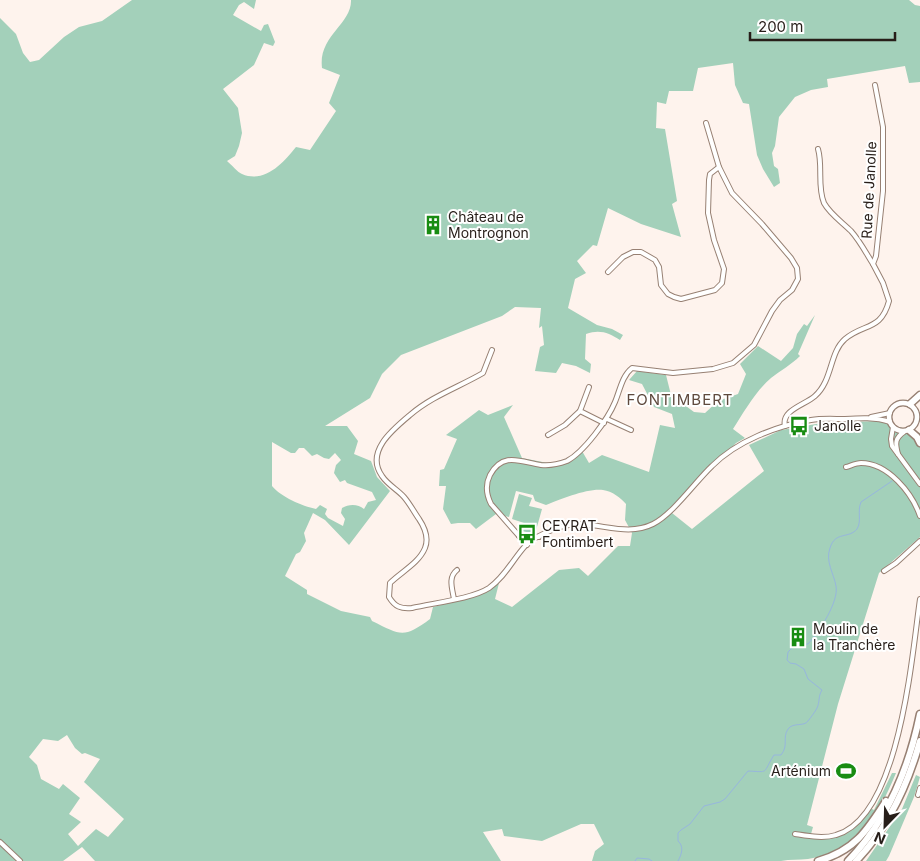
<svg xmlns="http://www.w3.org/2000/svg" width="920" height="861" font-family="Inter,sans-serif">
<rect width="100%" height="100%" fill="#fef3ed"/>
<g fill="#a3d0ba" fill-rule="evenodd">
<path d="M132,0h124l-2,9 -10,-7 -5,3 -6,10 28,16 3,-6 4,-1 7,18 -2,4 -9,-3 -10,22 -31,24 15,19 4,25 -3,13 -4,10 -8,5c5,4 10,11 15,13 23,10 42,-12 54,-27l14,3 26,-39 -7,-8 11,-28 -18,-7c-4,-32 30,-44 29,-68h558l6,5 5,1v76l-11,1 -4,-17 -78,13 1,8 -17,3 -16,7 -16,20 -4,29 -3,7 2,13 4,3 2,14 -6,4 -11,-18 -6,-14 -8,-51 -6,-1 -8,-18 -2,-22 -35,5 -5,23h-24l-3,13 -9,-2 -1,26 9,1 12,72 -5,3 9,33 -40,-13 -33,-16 -11,38 -4,-1 -16,16 9,12 -11,6 -7,29 29,17 15,4 11,6 -3,5c-11,-7 -20,-11 -34,-6l-1,25 6,5 -1,9 -14,-7 -14,-3 -6,10 -21,-2 5,-24 4,-2 -2,-19 -3,2 2,-20 -26,-1 -13,9 -101,39 -19,19 -12,24 -45,28h22l11,15 -4,13 17,7 6,16 13,14 -41,54 -24,-25 -12,-7 -9,20 2,8 -6,11 -4,2 -11,22 22,14v4l34,17 29,6 2,4c29,14 31,18 58,-2l3,-12 45,-11 21,-13 -4,16 17,8 47,-37 20,-2 9,8 30,-30h12l2,-13 -7,-13 1,-16c-5,-6 -14,-13 -23,-14 -15,-2 -42,9 -57,15l-11,-4 -2,-6 -17,-4 -7,26 -13,-3 -20,15 -6,-6h-12l-7,1 -8,-15 3,-23h-7l1,-16 4,-1 13,-30 -11,-4 33,-25 9,5 25,-10 -9,12 18,41 36,7 24,-14 7,12 13,-8 47,17 11,-47 15,3 -3,-14 -18,-7 -12,-23 -13,-4 8,-9 29,4 5,20 23,17 11,1 13,-12 20,-7 8,-20 -6,-10 18,-18 23,15 12,-13 4,-14 7,-10 3,2 8,-11 -17,39 2,2c-9,9 -19,14 -29,22 -16,14 -27,34 -38,51l12,9 -9,5 -64,70 20,16 72,-58 -15,-26 32,-15 41,-7 56,-2 42,12v104l-41,36 -41,131 -31,121 6,2 -2,7 29,2 15,-8 15,-20 4,2 18,-37h4c-18,43 -38,78 -88,86 -9,1 -18,0 -27,2h-189l3,-10 9,-7 -10,-20h-13l-39,17 -38,-5 -2,-7 -19,3 18,29h-406l-13,-14 -19,14h-63v-843l16,16 7,19 7,9 9,-2 25,-23 15,-10 23,-6zM272,442l19,11h4l4,-5h5l8,8 5,-2 7,4 5,1 6,-6 6,7 -5,5 -2,8 6,9 5,-2 2,3 25,9 4,8 -8,2 -4,7c-6,-5 -15,-5 -22,-1l-1,5 4,6 -2,7 -15,-8 -3,-4 2,-5 -7,-4 -4,4c-14,-3 -35,-12 -44,-23zM67,735l8,13 7,6 3,-1 15,6 -16,23 40,37 -16,18 -12,-8 -18,17 -10,-12 13,-12 -12,-8 11,-16 -17,-14 -4,5 -18,-10 -4,-14 -8,-8 14,-18 15,2z"/>
<polygon points="519,494 532,498 529,506 542,509 535,534 522,531 524,523 512,519"/>
<polygon points="916,775 920,777 914,797 889,856 886,861 866,861 902,809"/>
</g>
<g fill="none" stroke-linecap="round" stroke-linejoin="round">
<g stroke="#97b6de" stroke-width="1">
<polyline points="635,861 637,858 649,859 652,861"/>
<path d="M678,861c4,-7 6,-15 0,-20v-8l3,-3 9,-6 14,-18 16,-4 5,-3 23,-28c22,1 14,3 26,-16h7c8,-10 1,-17 7,-26 5,-7 16,-2 20,-8 3,-4 7,-9 9,-13 3,-6 1,-12 5,-18l-14,-11 -4,-10 -8,-5 -6,-1 -3,-3 1,-8 6,-6 14,-2c11,-12 31,-42 28,-58 -2,-12 -11,-25 -6,-38 5,-17 19,-9 27,-19 5,-8 0,-18 4,-27l31,-21"/>
</g>
<defs>
<g id="minor">
<path d="M818,149c5,17 -1,37 6,54 6,11 18,19 27,28 9,10 15,22 22,33"/>
<polyline points="608,272 623,257 633,252 641,252 655,260 659,267 661,285 668,294 674,297 681,299 715,290 722,283 724,269 714,240 708,213 709,180 710,174 719,167"/>
<path d="M492,350l-9,23c-24,14 -51,23 -73,42 -18,15 -45,37 -28,61 6,9 16,14 22,21 6,7 10,15 15,22 6,9 10,19 6,29 -6,15 -24,24 -35,35l-1,14c6,10 12,12 23,11 21,-5 60,-9 77,-20 16,-11 24,-29 37,-43 8,-8 23,-14 34,-18 31,-10 63,12 93,-3 20,-10 42,-42 59,-58 25,-25 64,-40 99,-46 11,-2 23,-1 34,-1 15,-1 30,-2 45,3"/>
<polyline points="589,387 580,411 604,423"/>
<polyline points="871,417 890,413"/>
<polyline points="607,419 631,430"/>
<path d="M785,426c-4,-16 20,-21 30,-30 18,-16 14,-43 30,-57 19,-16 36,-8 44,-38l-6,-18 -10,-19 3,-8 7,-65v-64l-8,-42"/>
<polyline points="893,427 891,439 892,446 920,484"/>
<polyline points="548,435 565,425 580,411"/>
<path d="M898,454c-3,-11 -3,-16 6,-22"/>
<path d="M846,467c4,-1 10,-4 15,-4 27,0 51,30 59,53"/>
<polyline points="519,536 539,537"/>
<path d="M527,545l-36,-41c-5,-10 -6,-19 -1,-29 13,-24 31,-13 51,-10 9,1 18,-1 26,-4 17,-9 41,-42 48,-59 5,-12 7,-26 17,-34l41,5 40,-4 20,-6 21,-18 18,-34 8,-11 12,-10 6,-11 -1,-11 -6,-10 -29,-34 -30,-31 -13,-26 -13,-44"/>
<polyline points="884,571 896,563 920,541"/>
<path d="M454,599c-2,-11 -6,-22 3,-29"/>
<polyline points="918,795 920,788"/>
<path d="M795,834c13,2 28,5 41,1 64,-18 76,-181 84,-236"/>
<polyline points="0,842 20,861"/>
</g>
<circle id="tertiary" cx="903" cy="417" r="14"/>
<g id="trunk">
<polyline points="910,404 920,395"/>
<polyline points="909,430 917,437 920,443"/>
<path d="M818,861c36,-10 49,-30 68,-60"/>
<path d="M848,861c39,-40 61,-93 72,-147"/>
<path d="M856,861c32,-33 52,-77 64,-120"/>
</g>
</defs>
<use href="#minor" stroke="#978073" stroke-width="6"/>
<use href="#tertiary" stroke="#978073" stroke-width="7"/>
<use href="#trunk" stroke="#978073" stroke-width="9"/>
<use href="#minor" stroke="#fff" stroke-width="4"/>
<use href="#tertiary" stroke="#fff" stroke-width="4.5"/>
<use href="#trunk" stroke="#fff" stroke-width="6"/>
</g>
<defs>
<symbol id="building-bare" viewBox="-9 -9 18 18"><path d="M-4-6H4V6H1V3H-1V6H-4ZM-2.5-4.3h1.7v1.8h-1.7ZM.8-4.3h1.7v1.8H.8ZM-2.5-1h1.7V.8h-1.7ZM.8-1h1.7V.8H.8Z" fill="#188c12" stroke="#fff" stroke-width="2.5" paint-order="stroke"/></symbol>
<symbol id="bus-bare" viewBox="-9 -9 18 18"><path d="M-5-6H5V4H4V6H2V4H-2V6H-4V4H-5ZM-3.5-4V0h7V-4ZM-3.5 1.2v1.5H-2V1.2ZM2 1.2v1.5H3.5V1.2Z" fill="#188c12" stroke="#fff" stroke-width="2.5" paint-order="stroke"/></symbol>
<symbol id="stadium-bare" viewBox="-9 -9 18 18"><path d="M0-5a6.5 5 0 1 0 0 10a6.5 5 0 1 0 0-10ZM-3.5-1.8h7v3.6h-7Z" fill="#188c12" stroke="#fff" stroke-width="2.5" paint-order="stroke"/></symbol>
</defs>
<g fill-rule="evenodd">
<use href="#building-bare" x="419" y="211" width="28" height="28"/>
<use href="#bus-bare" x="785" y="412" width="28" height="28"/>
<use href="#bus-bare" x="513" y="520" width="28" height="28"/>
<use href="#building-bare" x="784" y="623" width="28" height="28"/>
<use href="#stadium-bare" x="832" y="757" width="28" height="28"/>
</g>
<g text-anchor="middle" stroke-width="4" stroke-linejoin="round" paint-order="stroke">
<g font-size="14" fill="#271e19" stroke="#fff">
<text transform="translate(869 190) rotate(-87)" y="5">Rue de Janolle</text>
</g>
<g font-size="14" fill="#271e19" stroke="#fff" text-anchor="start">
<text x="448" y="222">Château de<tspan x="448" dy="16">Montrognon</tspan></text>
<text x="814" y="431">Janolle</text>
<text x="542" y="531">CEYRAT<tspan x="542" dy="16">Fontimbert</tspan></text>
<text x="813" y="634">Moulin de<tspan x="813" dy="16">la Tranchère</tspan></text>
<text x="831" y="776" text-anchor="end">Arténium</text>
</g>
<g font-size="15" letter-spacing="1" fill="#5f4a3e" stroke="#fff">
<text x="680" y="405">FONTIMBERT</text>
</g>
</g>
<g transform="translate(885 826) rotate(203)" stroke="#ffffff" stroke-width="4" paint-order="stroke">
<path d="M0-4L9 19L0 12L-9 19Z" fill="#271e19"/>
<text y="-8" font-size="14" font-weight="bold" text-anchor="middle" fill="#271e19">N</text>
</g>
<path d="M750 32v8h145v-8" fill="none" stroke="#271e19" stroke-width="2.5"/>
<text x="758" y="32" font-size="15" fill="#271e19" stroke="#ffffff" stroke-width="4" paint-order="stroke">200 m</text>
</svg>
